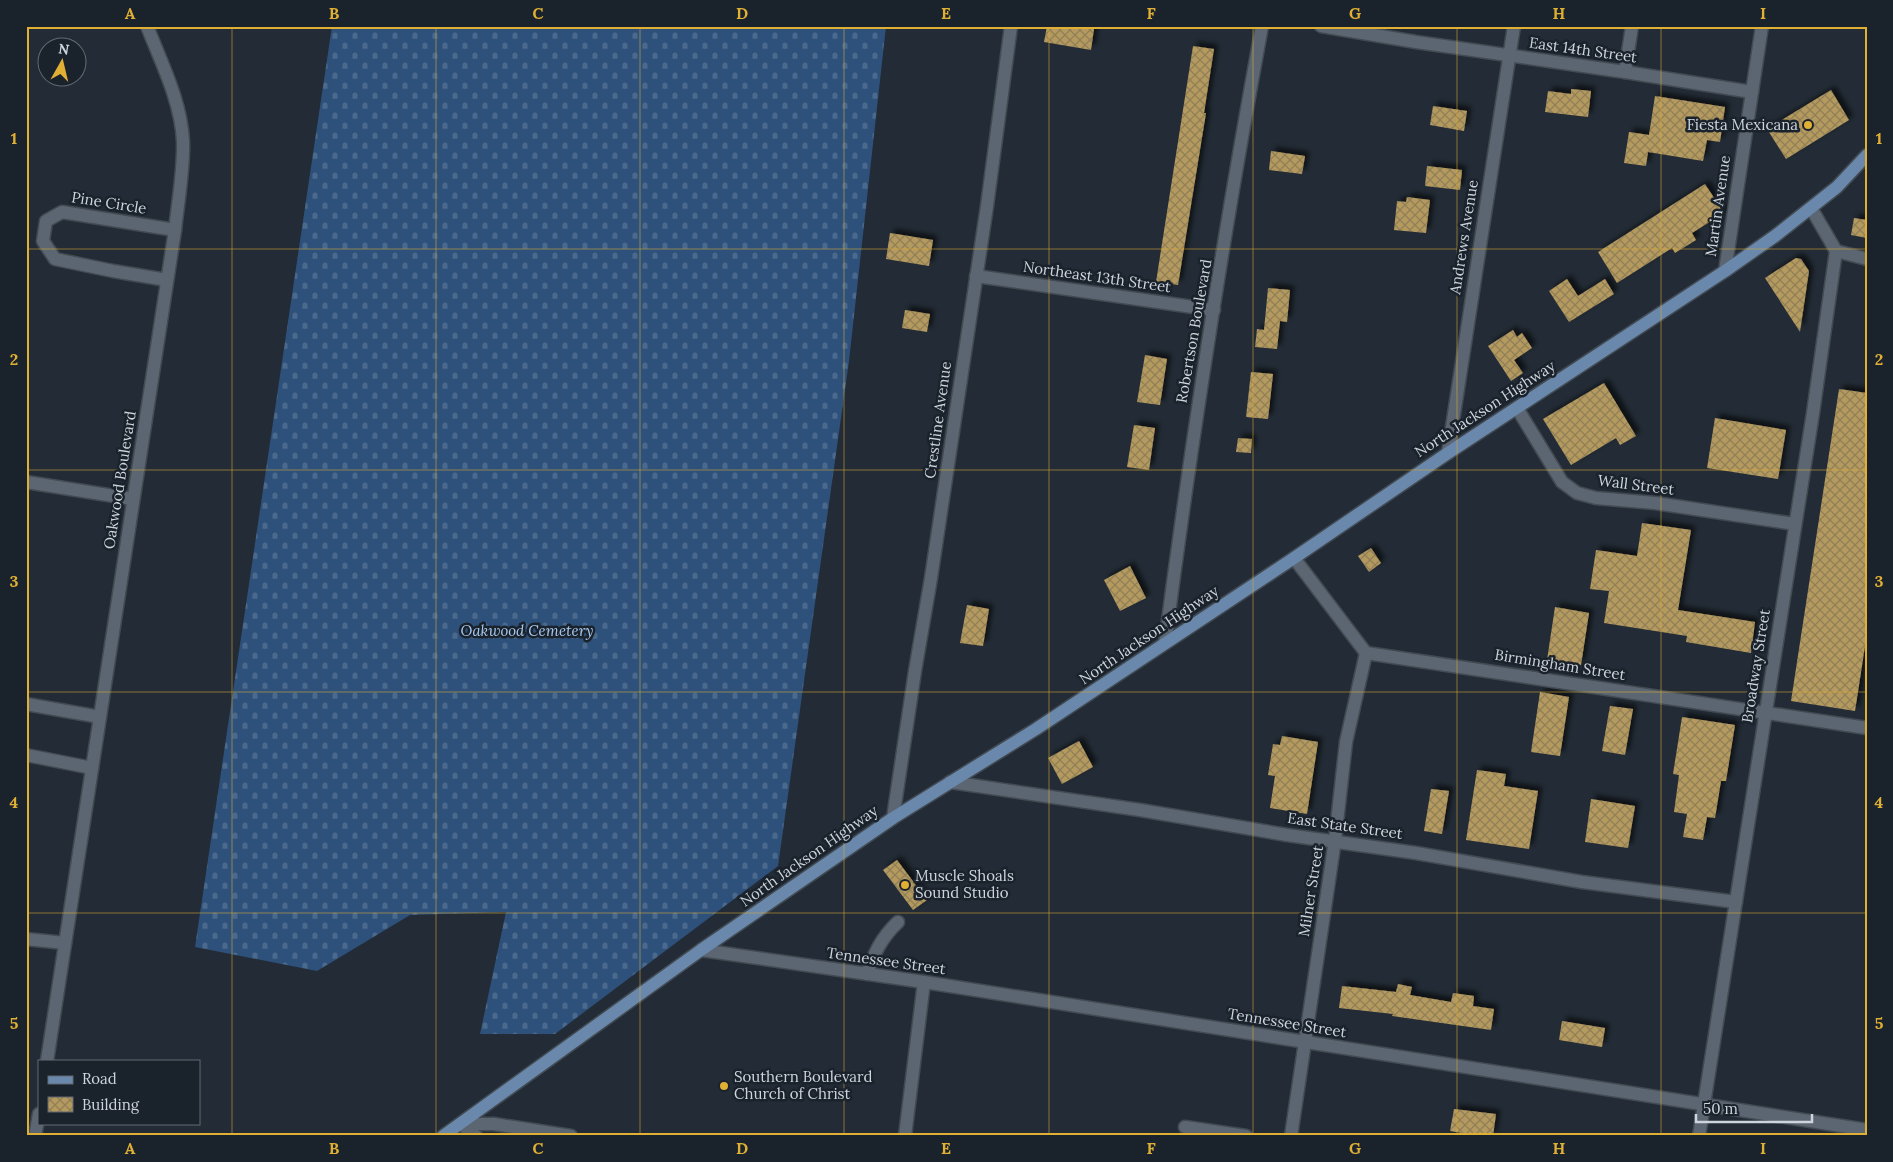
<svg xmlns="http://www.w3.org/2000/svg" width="1893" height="1162" font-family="Lora,serif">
<defs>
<pattern id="cemetery-stones" width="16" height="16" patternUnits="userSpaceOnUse" patternTransform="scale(1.25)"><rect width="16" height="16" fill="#2d517b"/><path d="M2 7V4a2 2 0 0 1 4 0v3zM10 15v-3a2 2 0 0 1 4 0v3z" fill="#4a698d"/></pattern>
<pattern id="building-cross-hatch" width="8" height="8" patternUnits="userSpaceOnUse" patternTransform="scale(1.25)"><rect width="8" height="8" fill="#b49a5f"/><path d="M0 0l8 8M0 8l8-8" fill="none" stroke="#917f56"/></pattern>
<filter id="shadow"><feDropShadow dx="4.5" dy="-4.5" stdDeviation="2.5" flood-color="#0009"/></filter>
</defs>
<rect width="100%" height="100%" fill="#232c36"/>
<polygon fill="url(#cemetery-stones)" points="332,26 886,26 849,361 778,866 555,1034 480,1034 506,912 410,915 317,971 195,947"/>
<g fill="url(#building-cross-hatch)" filter="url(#shadow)">
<polygon points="1047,26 1075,26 1094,29 1091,50 1044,42"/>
<polygon points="1193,46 1214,49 1204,113 1206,113 1178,285 1156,282"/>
<polygon points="1571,89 1591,91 1588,117 1545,112 1548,91 1571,94"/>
<polygon points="1831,90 1849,120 1786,159 1767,129"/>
<polygon points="1655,96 1725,107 1720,142 1707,140 1703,161 1648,152 1646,166 1624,163 1629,132 1649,135"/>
<polygon points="1433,106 1467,111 1464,131 1430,125"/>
<polygon points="1271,151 1305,156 1302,174 1269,170"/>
<polygon points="1427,166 1462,170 1460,190 1425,186"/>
<polygon points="1705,184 1724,213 1692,233 1696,240 1675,253 1672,248 1617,283 1598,252"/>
<polygon points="1407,197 1430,200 1426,233 1394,230 1397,201 1406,202"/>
<polygon points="1854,218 1867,220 1867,238 1851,235"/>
<polygon points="890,233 933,240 929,266 886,259"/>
<polygon points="1796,258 1801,259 1809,271 1800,332 1765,278"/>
<polygon points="1567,279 1578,296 1605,279 1614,294 1569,322 1549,291"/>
<polygon points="1268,288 1290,290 1287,322 1280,321 1277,349 1255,347 1257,329 1264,330"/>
<polygon points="905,310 930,314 927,332 902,328"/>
<polygon points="1513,330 1517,337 1522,333 1532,348 1514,360 1523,373 1511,381 1488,346"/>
<polygon points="1145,355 1167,359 1160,405 1137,402"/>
<polygon points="1251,372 1273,374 1268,419 1246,417"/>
<polygon points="1604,383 1636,436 1620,445 1616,438 1571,465 1543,419"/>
<polygon points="1839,389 1867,393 1867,633 1855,711 1791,701"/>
<polygon points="1715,418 1786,430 1778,479 1707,468"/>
<polygon points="1134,425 1155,428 1149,470 1127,467"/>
<polygon points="1238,438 1252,439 1251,453 1236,452"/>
<polygon points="1642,523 1691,530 1678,610 1755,622 1751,653 1686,642 1687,636 1604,623 1609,591 1590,589 1596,550 1637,556"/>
<polygon points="1371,548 1381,563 1369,572 1358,556"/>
<polygon points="1130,566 1146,598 1120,611 1104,580"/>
<polygon points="967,605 989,609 983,646 960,643"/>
<polygon points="1555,607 1589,613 1581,665 1547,660"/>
<polygon points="1540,692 1569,697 1560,756 1531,752"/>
<polygon points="1610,706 1633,709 1625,755 1602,751"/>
<polygon points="1682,717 1735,725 1726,781 1721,781 1715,818 1707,817 1703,840 1683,837 1687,814 1674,812 1679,775 1673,774"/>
<polygon points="1282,736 1318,742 1307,814 1270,808 1275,776 1268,775 1273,744 1280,745"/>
<polygon points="1079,741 1093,767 1062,784 1048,758"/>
<polygon points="1477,770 1506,774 1504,786 1538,791 1529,849 1466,840"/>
<polygon points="1431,789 1449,791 1442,834 1424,831"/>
<polygon points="1591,799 1635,806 1628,848 1585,842"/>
<polygon points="897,860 927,900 913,910 883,870"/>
<polygon points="1398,984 1412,987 1410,995 1451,1002 1453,993 1474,996 1473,1006 1494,1009 1491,1030 1392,1016 1393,1014 1339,1008 1342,986 1396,992"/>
<polygon points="1562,1021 1605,1028 1602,1047 1559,1040"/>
<polygon points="1454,1109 1496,1114 1493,1136 1479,1136 1450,1131"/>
</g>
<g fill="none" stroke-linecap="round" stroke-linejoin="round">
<defs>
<g id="minor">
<polyline points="1321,26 1416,42 1625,72 1752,92"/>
<polyline points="1625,72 1632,26"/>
<polyline points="1836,251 1867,259"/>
<polyline points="1725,271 1762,26"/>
<polyline points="976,276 1214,310"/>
<polyline points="167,280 113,271 55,259 43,241 46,221 62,212 175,230"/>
<polyline points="1517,408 1562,482 1577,493 1596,498 1655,503 1795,524"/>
<polyline points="1448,453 1514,26"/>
<polyline points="26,482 133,499"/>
<polyline points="1294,558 1366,653 1867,728"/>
<path d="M1165,643c27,-206 59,-412 97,-617"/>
<polyline points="26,704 100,717"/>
<polyline points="26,755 92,768"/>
<polyline points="950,782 1140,810 1287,835 1416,853 1582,882 1736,902"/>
<polyline points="893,818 915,671 931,578 987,206 1011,26"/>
<polyline points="26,939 65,943"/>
<polyline points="701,950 924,982 1867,1130"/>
<path d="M867,974c7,-21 15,-37 31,-52"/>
<path d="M47,1061l128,-831c3,-29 9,-60 8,-89 -2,-40 -22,-79 -36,-115"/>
<polyline points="461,1124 494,1124 571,1136"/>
<polyline points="461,1124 476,1136"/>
<polyline points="1185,1127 1246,1136"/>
<polyline points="35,1136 39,1114"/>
<polyline points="905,1136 924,982"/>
<polyline points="1291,1136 1335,840 1346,742 1366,653"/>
<polyline points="1699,1136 1813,413 1836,251 1811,208"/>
</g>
<polyline id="major" points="443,1136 701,950 893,818 1036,729 1294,558 1448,453 1725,271 1775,236 1837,187 1867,155"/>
</defs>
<use href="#minor" stroke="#424a52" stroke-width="15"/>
<use href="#major" stroke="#424a52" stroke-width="15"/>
<use href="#minor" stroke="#5c6672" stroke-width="12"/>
<use href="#major" stroke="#6988ac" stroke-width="12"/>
</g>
<path fill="none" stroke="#e0b034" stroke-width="1" stroke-opacity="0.55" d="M232,26v1110M436,26v1110M640,26v1110M844,26v1110M1049,26v1110M1253,26v1110M1457,26v1110M1661,26v1110M26,249h1841M26,470h1841M26,692h1841M26,913h1841"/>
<g fill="#e0b034" stroke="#1a222c" stroke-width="2">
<circle cx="1808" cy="125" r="5"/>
<circle cx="905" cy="885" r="5"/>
<circle cx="724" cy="1086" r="5"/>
</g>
<g text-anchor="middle" stroke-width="5" stroke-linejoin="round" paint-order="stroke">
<g font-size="15" fill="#ced4db" stroke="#1a222c">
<text transform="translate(1583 50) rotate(8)" y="5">East 14th Street</text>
<text transform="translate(109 203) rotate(9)" y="5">Pine Circle</text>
<text transform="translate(1718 206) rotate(-82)" y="5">Martin Avenue</text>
<text transform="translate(1464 237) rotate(-81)" y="5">Andrews Avenue</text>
<text transform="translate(1097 277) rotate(8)" y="5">Northeast 13th Street</text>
<text transform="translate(1194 331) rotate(-80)" y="5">Robertson Boulevard</text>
<text transform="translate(1485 409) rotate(-33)" y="5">North Jackson Highway</text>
<text transform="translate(938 420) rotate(-82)" y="5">Crestline Avenue</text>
<text transform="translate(120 480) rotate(-81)" y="5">Oakwood Boulevard</text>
<text transform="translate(1636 485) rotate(7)" y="5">Wall Street</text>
<text transform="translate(1149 635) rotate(-34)" y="5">North Jackson Highway</text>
<text transform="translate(1560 665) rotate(9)" y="5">Birmingham Street</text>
<text transform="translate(1756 666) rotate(-81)" y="5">Broadway Street</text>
<text transform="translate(1345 826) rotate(8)" y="5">East State Street</text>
<text transform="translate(809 856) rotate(-35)" y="5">North Jackson Highway</text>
<text transform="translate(1311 891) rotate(-81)" y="5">Milner Street</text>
<text transform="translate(886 961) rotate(8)" y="5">Tennessee Street</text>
<text transform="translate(1287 1023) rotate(9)" y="5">Tennessee Street</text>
</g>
<g font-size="15" fill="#ced4db" stroke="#1a222c" text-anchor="start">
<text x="1798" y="130" text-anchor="end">Fiesta Mexicana</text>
<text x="915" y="881">Muscle Shoals<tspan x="915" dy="17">Sound Studio</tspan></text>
<text x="734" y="1082">Southern Boulevard<tspan x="734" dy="17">Church of Christ</tspan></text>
</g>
<g font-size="15" font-style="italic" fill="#a7c9f1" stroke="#1a222c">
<text x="527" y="636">Oakwood Cemetery</text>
</g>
</g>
<rect width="1893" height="1162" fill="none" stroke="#1a222c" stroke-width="55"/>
<rect x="38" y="1060" width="162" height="65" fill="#1a222c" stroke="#626972"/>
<rect x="48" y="1076" width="25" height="8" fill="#6988ac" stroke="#626972"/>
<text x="82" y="1084" font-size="15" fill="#ced4db">Road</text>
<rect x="48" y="1097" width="25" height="15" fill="url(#building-cross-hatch)" stroke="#626972"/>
<text x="82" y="1110" font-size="15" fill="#ced4db">Building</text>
<g transform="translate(62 62) rotate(8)"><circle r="24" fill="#1a222c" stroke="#626972"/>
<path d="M0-4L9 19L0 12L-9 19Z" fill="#e0b034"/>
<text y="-8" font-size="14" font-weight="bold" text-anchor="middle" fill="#ced4db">N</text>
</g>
<path d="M1696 1114v8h116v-8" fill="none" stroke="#ced4db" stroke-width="2.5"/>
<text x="1703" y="1114" font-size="15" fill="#ced4db" stroke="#1a222c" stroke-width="4" paint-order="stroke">50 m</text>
<rect x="28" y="28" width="1838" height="1106" fill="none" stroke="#e0b034" stroke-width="2"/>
<g font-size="16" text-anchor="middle" font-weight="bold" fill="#e0b034">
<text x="130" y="19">A</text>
<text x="334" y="19">B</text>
<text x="538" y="19">C</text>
<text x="742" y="19">D</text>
<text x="946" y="19">E</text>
<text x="1151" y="19">F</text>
<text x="1355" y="19">G</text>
<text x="1559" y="19">H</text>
<text x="1763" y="19">I</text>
<text x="14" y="144">1</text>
<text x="1879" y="144">1</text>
<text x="14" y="365">2</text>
<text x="1879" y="365">2</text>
<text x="14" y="587">3</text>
<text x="1879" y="587">3</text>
<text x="14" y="808">4</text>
<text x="1879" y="808">4</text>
<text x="14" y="1029">5</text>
<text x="1879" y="1029">5</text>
<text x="130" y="1154">A</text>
<text x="334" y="1154">B</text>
<text x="538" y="1154">C</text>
<text x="742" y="1154">D</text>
<text x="946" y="1154">E</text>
<text x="1151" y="1154">F</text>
<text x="1355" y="1154">G</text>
<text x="1559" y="1154">H</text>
<text x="1763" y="1154">I</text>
</g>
</svg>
